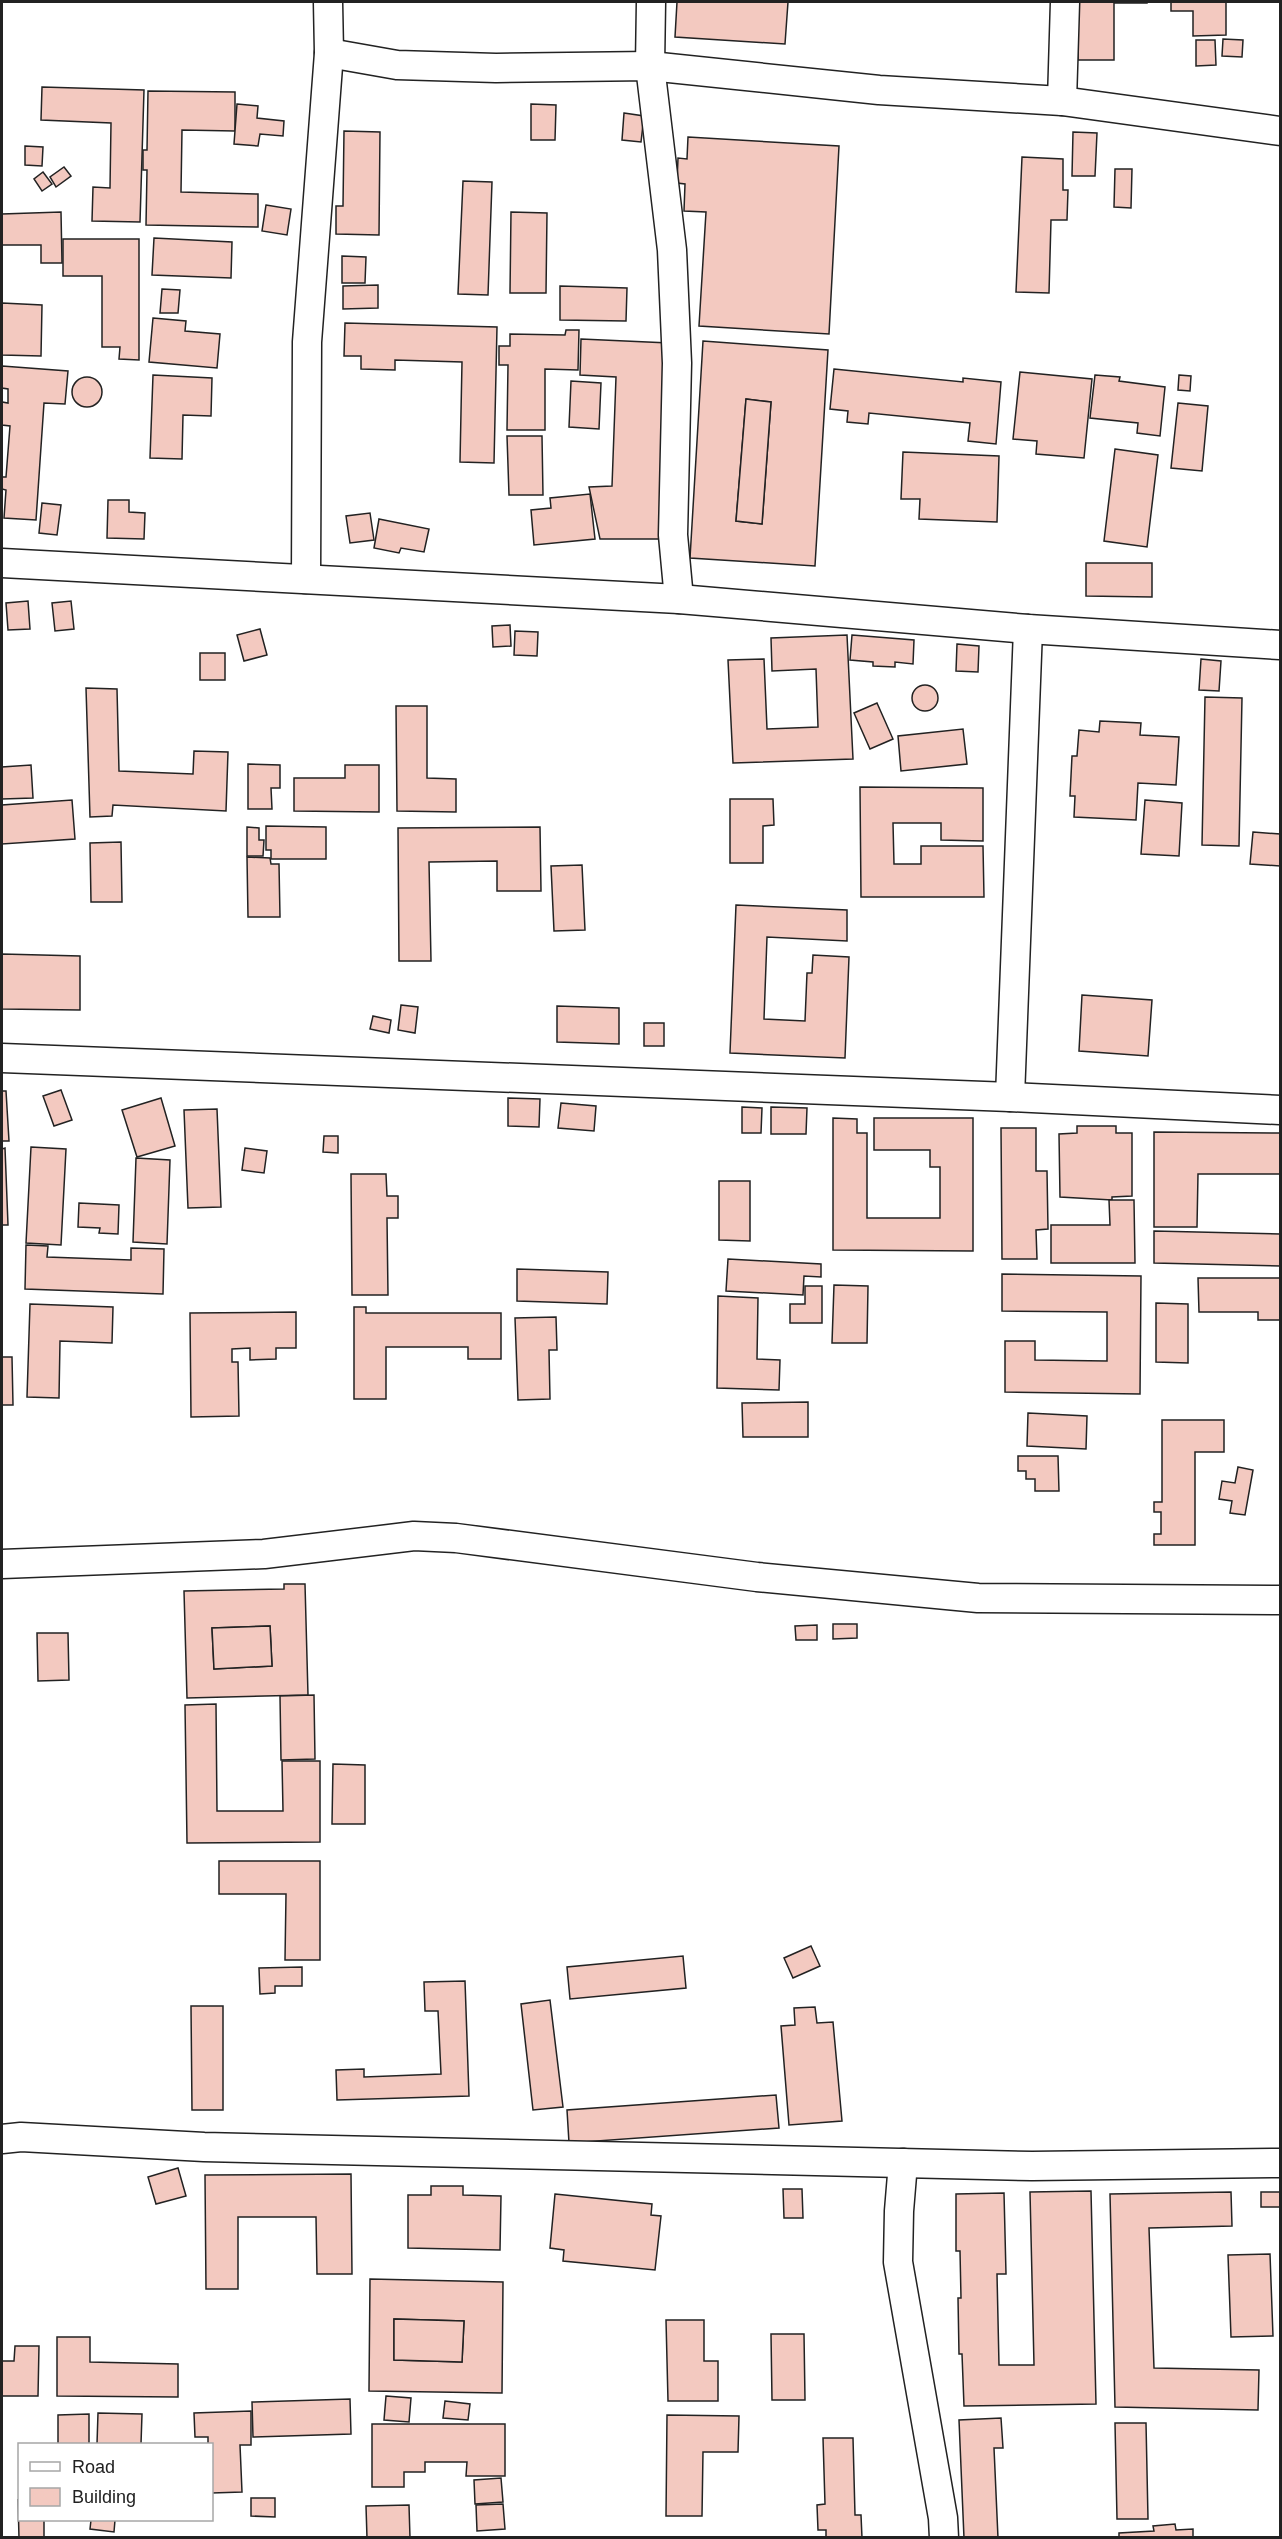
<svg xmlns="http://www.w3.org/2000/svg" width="1282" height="2539" font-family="Helvetica,sans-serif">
<rect width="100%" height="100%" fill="#fff"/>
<g fill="#f3c9c0" stroke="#222" stroke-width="1.5" fill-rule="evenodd">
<polygon points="677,2 788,2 785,44 675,37"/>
<polygon points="1077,2 1147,2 1147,3 1114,3 1114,60 1078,60"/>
<polygon points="1171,2 1226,2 1226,35 1193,36 1193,11 1171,11"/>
<polygon points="1223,39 1243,40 1242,57 1222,56"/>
<polygon points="1196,40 1215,40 1216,65 1196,66"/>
<polygon points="42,87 144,90 140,222 92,221 93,187 110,188 111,123 41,120"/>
<polygon points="148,91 235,92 235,131 182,130 181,192 258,194 258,227 146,225 147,170 143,170 143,150 147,150"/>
<polygon points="237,104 258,106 257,118 284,121 283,136 260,134 258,146 234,144"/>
<polygon points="531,104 556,105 555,140 531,140"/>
<polygon points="624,113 644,116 641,142 622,140"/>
<polygon points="344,131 380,132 379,235 336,234 336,206 343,206"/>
<polygon points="1073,132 1097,133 1095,176 1072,176"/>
<polygon points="688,137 839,146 829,334 699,326 706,212 684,211 685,184 677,183 678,158 687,159"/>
<polygon points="25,146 43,147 42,166 25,165"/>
<polygon points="1022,157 1063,159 1063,190 1068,190 1067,220 1051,220 1049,293 1016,292"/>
<polygon points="64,167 71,176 56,187 50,177"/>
<polygon points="1115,169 1132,169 1131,208 1114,207"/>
<polygon points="43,172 52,184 42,191 34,179"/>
<polygon points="463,181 492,182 488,295 458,294"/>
<polygon points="266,205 291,209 287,235 262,231"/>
<polygon points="61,212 62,263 41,263 41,245 2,245 2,214"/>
<polygon points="511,212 547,213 546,293 510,293"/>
<polygon points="154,238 232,242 231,278 152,275"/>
<polygon points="63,239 139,239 139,360 119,359 120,347 102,347 102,276 63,276"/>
<polygon points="342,256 366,257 365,283 342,283"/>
<polygon points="378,285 378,308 343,309 343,286"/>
<polygon points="560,286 627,288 626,321 560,320"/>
<polygon points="162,289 180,290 178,313 160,313"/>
<polygon points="2,303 42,305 41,356 2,355"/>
<polygon points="153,318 186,321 185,331 220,334 217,368 149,362"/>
<polygon points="345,323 497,327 494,463 460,462 462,362 395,360 395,370 361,369 361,356 344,356"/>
<polygon points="566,330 579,330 578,370 545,369 545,430 507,430 508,365 499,365 499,346 510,346 510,334 565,335"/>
<polygon points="581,339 669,343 662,539 600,539 589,487 612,486 616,377 580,375"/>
<path d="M703,341l125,9 -13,216 -125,-8zM746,399l25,3 -9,122 -26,-3z"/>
<polygon points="2,366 68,371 65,404 44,403 36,520 4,518 6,490 2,489 2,477 6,477 10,426 2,425 2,402 8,403 8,389 2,388"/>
<polygon points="834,369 963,382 963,378 1001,382 996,444 968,441 970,423 869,413 868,424 847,422 848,411 830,409"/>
<polygon points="1020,372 1092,379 1084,458 1036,454 1037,441 1013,439"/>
<polygon points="153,375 212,378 211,416 183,415 182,459 150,458"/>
<polygon points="1095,375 1120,377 1119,381 1165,387 1160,436 1137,433 1138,423 1090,418"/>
<polygon points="1179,375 1191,376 1190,391 1178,390"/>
<circle cx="87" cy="392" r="15"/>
<polygon points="571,381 601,383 599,429 569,427"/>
<polygon points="746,399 771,402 762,524 736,521"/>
<polygon points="1178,403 1208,406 1202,471 1171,468"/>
<polygon points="507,436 542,436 543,495 509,495"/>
<polygon points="1115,449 1158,455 1147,547 1104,541"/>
<polygon points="903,452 999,456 997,522 919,519 920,499 901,499"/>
<polygon points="590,494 595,539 534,545 531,510 551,508 550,498"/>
<polygon points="108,500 129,500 129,512 145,513 144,539 107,538"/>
<polygon points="42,503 61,505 57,535 39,533"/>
<polygon points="370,513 374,540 350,543 346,516"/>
<polygon points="379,519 429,529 424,552 401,548 399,553 374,548"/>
<polygon points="1086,563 1152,563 1152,597 1086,596"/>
<polygon points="28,601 30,629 8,630 6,603"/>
<polygon points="71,601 74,629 55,631 52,603"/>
<polygon points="510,625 511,646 493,647 492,626"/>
<polygon points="260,629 267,655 244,661 237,635"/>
<polygon points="515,631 538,632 537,656 514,655"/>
<polygon points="847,635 853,759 733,763 728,660 764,659 767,729 818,727 816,669 772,671 771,638"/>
<polygon points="852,635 914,640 913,664 895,662 895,667 873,666 873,662 850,660"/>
<polygon points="957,644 979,646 978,672 956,671"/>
<rect x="200" y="653" width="25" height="27"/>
<polygon points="1201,659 1221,661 1219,691 1199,690"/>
<circle cx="925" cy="698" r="13"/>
<polygon points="86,688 117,689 119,771 193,774 194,751 228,752 226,811 113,805 112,816 90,817"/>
<polygon points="1205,697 1242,698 1239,846 1202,845"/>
<polygon points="877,703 893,739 870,749 854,713"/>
<polygon points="396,706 427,706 427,778 456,779 456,812 397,811"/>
<polygon points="1100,721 1141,723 1140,735 1179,737 1176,785 1138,783 1136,820 1074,817 1075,796 1070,796 1072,756 1077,756 1079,730 1099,732"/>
<polygon points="963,729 967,764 901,771 898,736"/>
<polygon points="248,764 280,765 280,788 271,788 272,809 248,809"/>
<polygon points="31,765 33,798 2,799 2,767"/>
<polygon points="345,765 379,765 379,812 294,811 294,778 345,778"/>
<polygon points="860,787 983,788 983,841 941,840 941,823 893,823 894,864 921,864 921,846 983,846 984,897 861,897"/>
<polygon points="730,799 773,799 774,825 763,826 763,863 730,863"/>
<polygon points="72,800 75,839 2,844 2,805"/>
<polygon points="1145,800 1182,803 1179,856 1141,854"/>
<polygon points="266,826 326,827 326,859 271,859 271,850 266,850"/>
<polygon points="247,827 259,828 259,840 264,840 263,856 247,856"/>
<polygon points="540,827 541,891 497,891 497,861 429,862 431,961 399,961 398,828"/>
<polygon points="1253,832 1280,834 1280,866 1250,864"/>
<polygon points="121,842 122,902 91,902 90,843"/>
<polygon points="247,857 270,858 271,864 279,864 280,917 248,917"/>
<polygon points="582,865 585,930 554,931 551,866"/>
<polygon points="736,905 847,910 847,941 767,937 764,1019 805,1021 807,973 812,973 813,955 849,957 845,1058 730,1053"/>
<polygon points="2,954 80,956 80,1010 2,1009"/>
<polygon points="1082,995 1152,1000 1148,1056 1079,1051"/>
<polygon points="401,1005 418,1007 415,1033 398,1030"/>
<polygon points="557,1006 619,1008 619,1044 557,1042"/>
<polygon points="373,1016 391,1020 389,1033 370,1029"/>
<rect x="644" y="1023" width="20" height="23"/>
<polygon points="61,1090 72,1120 54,1126 43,1096"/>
<polygon points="2,1091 6,1091 9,1141 2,1141"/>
<polygon points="161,1098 175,1146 137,1157 122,1110"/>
<polygon points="508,1098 540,1099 539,1127 508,1126"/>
<polygon points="561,1103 596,1106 594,1131 558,1128"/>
<polygon points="742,1107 762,1108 761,1133 742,1133"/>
<polygon points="771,1107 807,1108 806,1134 771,1134"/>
<polygon points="217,1109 221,1207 188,1208 184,1110"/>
<polygon points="833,1118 857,1119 857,1133 867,1133 867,1218 940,1218 940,1167 930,1167 930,1150 874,1150 874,1118 973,1118 973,1251 833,1250"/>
<polygon points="1077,1126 1116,1126 1116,1133 1132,1133 1132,1196 1112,1197 1112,1200 1060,1197 1059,1134 1077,1133"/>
<polygon points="1001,1128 1036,1128 1036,1171 1047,1171 1048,1229 1036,1230 1037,1259 1002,1259"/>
<polygon points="1154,1132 1280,1133 1280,1174 1198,1174 1197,1227 1154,1227"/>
<polygon points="324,1136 338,1136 338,1153 323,1152"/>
<polygon points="31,1147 66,1149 61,1245 26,1243"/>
<polygon points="5,1148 8,1225 2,1225 2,1149"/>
<polygon points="245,1148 267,1151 264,1173 242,1170"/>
<polygon points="136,1158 170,1160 167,1244 133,1242"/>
<polygon points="351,1174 386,1174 387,1196 398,1196 398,1218 387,1218 388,1295 352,1295"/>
<polygon points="719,1181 750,1181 750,1241 719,1240"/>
<polygon points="1109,1200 1134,1200 1135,1263 1051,1263 1051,1225 1110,1225"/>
<polygon points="79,1203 119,1205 118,1234 99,1233 100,1228 78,1227"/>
<polygon points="1154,1231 1280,1234 1280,1266 1154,1263"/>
<polygon points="26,1245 48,1246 47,1257 131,1260 131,1248 164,1249 163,1294 25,1289"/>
<polygon points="728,1259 821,1264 821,1277 804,1276 803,1295 726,1291"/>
<polygon points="517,1269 608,1272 607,1304 517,1301"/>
<polygon points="1002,1274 1141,1276 1140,1394 1005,1392 1005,1341 1035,1341 1035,1360 1107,1361 1107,1312 1002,1311"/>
<polygon points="1198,1278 1280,1278 1280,1320 1258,1320 1258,1312 1199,1312"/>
<polygon points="834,1285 868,1286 867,1343 832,1343"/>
<polygon points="805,1286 822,1286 822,1323 790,1323 790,1304 805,1304"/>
<polygon points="718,1296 758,1298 757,1359 780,1360 779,1390 717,1388"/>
<polygon points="1156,1303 1188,1304 1188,1363 1156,1362"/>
<polygon points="30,1304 113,1307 112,1343 60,1341 59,1398 27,1397"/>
<polygon points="354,1307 366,1307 366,1313 501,1313 501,1359 468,1359 468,1347 386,1347 386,1399 354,1399"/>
<polygon points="296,1312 296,1348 276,1348 276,1359 250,1360 250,1348 232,1349 232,1362 238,1362 239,1416 191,1417 190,1313"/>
<polygon points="556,1317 557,1350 549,1350 550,1399 518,1400 515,1318"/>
<polygon points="2,1357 12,1357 13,1405 2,1405"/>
<polygon points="808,1402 808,1437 743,1437 742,1403"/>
<polygon points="1028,1413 1087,1416 1086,1449 1027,1446"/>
<polygon points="1162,1420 1224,1420 1224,1452 1195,1452 1195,1545 1154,1545 1154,1534 1161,1534 1161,1512 1154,1512 1154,1502 1162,1502"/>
<polygon points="1018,1456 1058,1456 1059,1491 1035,1491 1035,1479 1026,1479 1026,1471 1018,1471"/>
<polygon points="1238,1467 1253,1470 1245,1515 1230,1513 1232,1501 1219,1499 1222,1481 1235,1483"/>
<path d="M284,1584h21l3,111 -121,3 -3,-107 100,-2zM270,1626l2,40 -58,3 -2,-41z"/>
<polygon points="833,1624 857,1624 857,1638 833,1639"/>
<polygon points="817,1625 817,1640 796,1640 795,1626"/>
<polygon points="270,1626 272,1666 214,1669 212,1628"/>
<polygon points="37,1633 68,1633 69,1680 38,1681"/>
<polygon points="314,1695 315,1759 281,1760 280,1696"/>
<polygon points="216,1704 217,1811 283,1811 282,1761 320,1761 320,1842 187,1843 185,1705"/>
<polygon points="333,1764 365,1765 365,1824 332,1824"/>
<polygon points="219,1861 320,1861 320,1960 285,1960 286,1894 219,1894"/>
<polygon points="811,1946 820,1966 793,1978 784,1958"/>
<polygon points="683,1956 686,1988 570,1999 567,1967"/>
<polygon points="302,1967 302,1986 275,1986 275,1993 260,1994 259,1968"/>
<polygon points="465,1981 469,2096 337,2100 336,2070 364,2069 364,2077 441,2074 438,2011 425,2011 424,1982"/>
<polygon points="550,2000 563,2107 533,2110 521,2004"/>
<polygon points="191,2006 223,2006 223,2110 192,2110"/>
<polygon points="815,2007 817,2023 833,2022 842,2121 789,2125 781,2026 795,2025 794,2008"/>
<polygon points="776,2095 779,2128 569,2143 567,2110"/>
<polygon points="178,2168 186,2196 156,2204 148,2177"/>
<polygon points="351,2174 352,2274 317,2274 316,2217 238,2217 238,2289 206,2289 205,2175"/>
<polygon points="431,2186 463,2186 463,2195 501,2196 500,2250 408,2248 408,2195 431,2195"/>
<polygon points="783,2189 802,2189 803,2218 784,2218"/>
<polygon points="1091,2191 1096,2404 964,2406 962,2354 959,2354 958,2298 961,2298 960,2251 956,2251 956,2194 1004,2193 1006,2274 997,2274 999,2365 1034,2365 1030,2192"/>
<polygon points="1231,2192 1232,2226 1149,2228 1154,2368 1259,2370 1258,2410 1115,2407 1110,2194"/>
<rect x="1261" y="2192" width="19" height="15"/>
<polygon points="555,2194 652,2204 651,2215 661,2216 655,2270 563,2261 564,2250 550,2248"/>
<polygon points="1270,2254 1273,2336 1231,2337 1228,2255"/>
<path d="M370,2279l133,3 -1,111 -133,-2zM394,2319l70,2 -2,41 -68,-2z"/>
<polygon points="394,2319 464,2321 462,2362 394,2360"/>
<polygon points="666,2320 704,2320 704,2361 718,2361 718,2401 668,2401"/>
<polygon points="771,2334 804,2334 805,2400 772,2400"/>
<polygon points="57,2337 90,2337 90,2362 178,2364 178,2397 57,2396"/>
<polygon points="15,2346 39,2346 38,2396 2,2396 2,2361 14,2361"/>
<polygon points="386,2396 411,2398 409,2422 384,2420"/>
<polygon points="350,2399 351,2434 253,2437 252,2402"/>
<polygon points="445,2401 470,2404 468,2420 443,2418"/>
<polygon points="251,2411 251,2445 240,2445 242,2492 212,2493 212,2444 208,2444 208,2437 195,2437 194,2413"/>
<polygon points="98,2413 142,2414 141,2444 97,2444"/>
<polygon points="89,2414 89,2444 58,2444 58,2415"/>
<polygon points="667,2415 739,2416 738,2452 703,2452 702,2516 666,2516"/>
<polygon points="1001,2418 1003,2448 994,2448 998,2538 964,2538 959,2420"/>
<polygon points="1115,2423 1146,2423 1148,2519 1117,2519"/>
<polygon points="372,2424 505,2424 505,2476 466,2476 467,2462 425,2462 425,2472 404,2472 404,2487 372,2487"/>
<polygon points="823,2438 853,2438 855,2515 861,2515 862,2538 826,2538 826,2530 818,2530 817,2505 825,2504"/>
<polygon points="501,2478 503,2502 475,2504 474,2480"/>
<polygon points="251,2498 275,2498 275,2517 251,2516"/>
<polygon points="18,2499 20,2520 44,2520 44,2538 19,2538"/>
<polygon points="503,2504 505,2529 477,2531 476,2505"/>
<polygon points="409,2505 410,2538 367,2538 366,2506"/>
<polygon points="91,2520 115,2520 114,2532 90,2529"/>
<polygon points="1175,2524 1176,2530 1193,2529 1193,2538 1119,2538 1119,2533 1154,2531 1153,2526"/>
</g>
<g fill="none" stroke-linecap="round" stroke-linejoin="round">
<defs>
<g id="minor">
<polyline points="651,2 650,66 672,250 677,363 673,535 679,599"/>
<polyline points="329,53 397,65 496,68 650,66 879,90 1062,101 1280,131"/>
<polyline points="1062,101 1065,2"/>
<polyline points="2,563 679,599 1028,629 1280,645"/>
<polyline points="306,579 307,342 329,53 328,2"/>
<polyline points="2,1058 1010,1097 1280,1110"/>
<polyline points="1010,1097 1028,629"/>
<polyline points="2,1564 264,1554 414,1536 456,1538 757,1577 978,1598 1280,1600"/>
<polyline points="2,2139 21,2137 204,2147 1032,2166 1280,2163"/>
<polyline points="903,2163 899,2211 898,2262 943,2518 944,2538"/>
</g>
</defs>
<use href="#minor" stroke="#222" stroke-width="31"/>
<use href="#minor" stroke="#fff" stroke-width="28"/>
</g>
<rect width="1282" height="2539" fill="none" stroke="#222222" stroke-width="6"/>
<rect x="18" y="2443" width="195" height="78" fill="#ffffff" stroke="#a7a7a7" stroke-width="1.5"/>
<rect x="30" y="2462" width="30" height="9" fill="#ffffff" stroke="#a7a7a7" stroke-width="1.5"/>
<text x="72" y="2473" font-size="18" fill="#222222">Road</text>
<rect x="30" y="2488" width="30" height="18" fill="#f3c9c0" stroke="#a7a7a7" stroke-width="1.5"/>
<text x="72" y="2503" font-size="18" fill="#222222">Building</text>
</svg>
